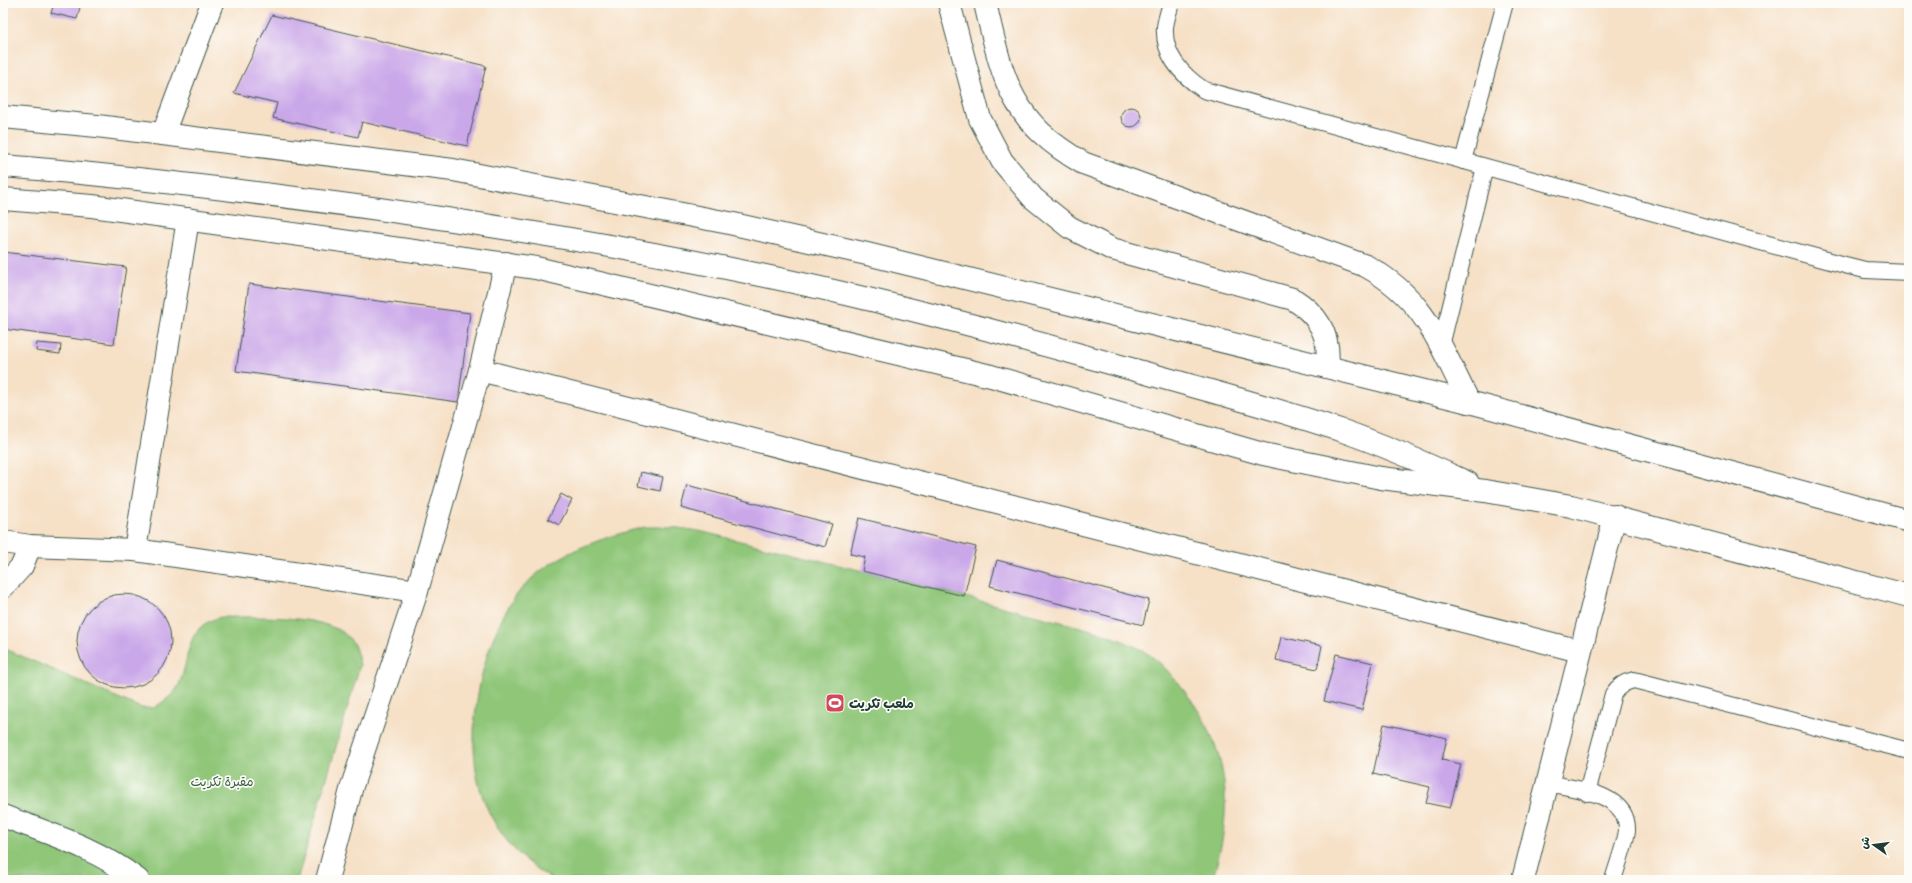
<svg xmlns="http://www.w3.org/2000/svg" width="1912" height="883" font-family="'Gochi Hand','Playpen Sans Arabic',sans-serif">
<rect width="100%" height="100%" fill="#fdfcf7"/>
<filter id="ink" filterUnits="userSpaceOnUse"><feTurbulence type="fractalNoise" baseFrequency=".025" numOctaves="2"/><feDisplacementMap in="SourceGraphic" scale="8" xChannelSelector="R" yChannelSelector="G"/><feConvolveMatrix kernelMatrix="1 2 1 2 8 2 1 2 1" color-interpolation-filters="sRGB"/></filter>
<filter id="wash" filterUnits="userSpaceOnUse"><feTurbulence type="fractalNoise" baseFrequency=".012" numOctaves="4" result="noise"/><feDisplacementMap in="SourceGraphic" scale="16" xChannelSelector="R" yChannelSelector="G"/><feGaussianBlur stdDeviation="0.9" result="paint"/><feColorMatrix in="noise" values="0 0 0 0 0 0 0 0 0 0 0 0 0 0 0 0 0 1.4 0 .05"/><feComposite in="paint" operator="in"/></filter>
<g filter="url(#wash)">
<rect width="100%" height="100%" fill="#f6e0c6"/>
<g fill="#8fc678" stroke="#578256">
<path d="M645,527h26l28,4c109,27 218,52 326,82 35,9 89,20 120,39 14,8 26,22 36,35 49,58 54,123 31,193h-658c-35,-19 -61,-50 -73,-88 -19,-59 2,-164 45,-208 31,-32 78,-47 119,-57z"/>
<path d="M221,617c33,1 116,-6 133,28 3,6 4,14 6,20l-63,215h-294v-232l138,60h13c10,-7 22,-14 26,-26 11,-29 5,-56 41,-65z"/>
</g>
<g id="blocks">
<g fill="#caa7e9">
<polygon points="54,3 81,3 77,19 51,13"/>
<polygon points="272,15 486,66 467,146 362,122 358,137 273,118 277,103 234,93"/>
<circle cx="1131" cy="117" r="10"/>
<polygon points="3,252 126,267 114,344 3,329"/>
<polygon points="249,284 470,313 458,402 236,371"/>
<polygon points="37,343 61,345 60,354 36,351"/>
<polygon points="641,472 663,477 660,491 638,486"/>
<polygon points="687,485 832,524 825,547 681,508"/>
<polygon points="561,494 572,500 559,525 548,519"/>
<polygon points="859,518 976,547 964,596 862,571 865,557 850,554"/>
<polygon points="997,560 1149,600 1143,625 990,586"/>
<circle cx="124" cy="641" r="47"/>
<polygon points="1281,637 1322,646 1317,669 1276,660"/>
<polygon points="1336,654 1373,663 1362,710 1324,701"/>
<polygon points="1384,724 1447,738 1442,760 1461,764 1450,808 1426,803 1430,787 1373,774"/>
</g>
</g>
</g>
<g filter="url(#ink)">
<use href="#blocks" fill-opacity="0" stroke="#3f554a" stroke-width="1"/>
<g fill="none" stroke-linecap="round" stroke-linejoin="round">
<defs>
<g id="service">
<path d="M1171,3c-2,8 -5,16 -6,24 -2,28 18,49 39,63l641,175 20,5 44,2"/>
<polyline points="1463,161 1505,3"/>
<polyline points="1441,346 1485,167"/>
<path d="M1547,783c27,6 81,9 80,47 -1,12 -10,36 -14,50"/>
<path d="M1587,793l26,-99c5,-8 11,-12 21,-14l275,71"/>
</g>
<g id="minor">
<path d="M949,3l31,116 22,42 31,37 36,29 43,22 181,50c26,16 38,37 34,68"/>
<path d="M985,3c18,77 25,118 98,160l283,103c60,33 73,78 103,136"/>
<polyline points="163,134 212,3"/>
<polyline points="480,370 1580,651"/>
<polyline points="3,542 30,546 135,550 417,591"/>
<polyline points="135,550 188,219"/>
<polyline points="3,587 22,566 30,546"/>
<path d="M3,816c49,19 92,31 135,64"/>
<polyline points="1523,880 1615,516"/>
</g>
<polyline id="tertiary" points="327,880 352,786 417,591 480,370 506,263"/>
<g id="primary">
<polyline points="3,117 97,126 453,170 729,223 867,254 1469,402 1909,521"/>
<path d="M3,166c126,10 251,26 376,43 159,23 319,50 476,87 76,18 151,38 226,59 88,25 176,47 262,76 43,15 84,33 125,52"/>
<polyline points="3,199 92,206 536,268 991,376 1263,454 1381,478 1485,491 1571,506 1909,596"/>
</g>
</defs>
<use href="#service" stroke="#3f554a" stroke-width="18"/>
<use href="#minor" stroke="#3f554a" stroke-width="24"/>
<use href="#tertiary" stroke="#3f554a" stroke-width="24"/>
<use href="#primary" stroke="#3f554a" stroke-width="24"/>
<use href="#service" stroke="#fff" stroke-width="16"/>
<use href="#minor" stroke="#fff" stroke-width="22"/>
<use href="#tertiary" stroke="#fff" stroke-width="22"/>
<use href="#primary" stroke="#fff" stroke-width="22"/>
</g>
</g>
<defs>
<symbol id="stadium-square" viewBox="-11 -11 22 22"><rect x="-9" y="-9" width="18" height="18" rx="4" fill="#d1495b" stroke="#fdfcf7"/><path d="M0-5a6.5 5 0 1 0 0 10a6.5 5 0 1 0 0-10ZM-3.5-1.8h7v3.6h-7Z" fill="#fff"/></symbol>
</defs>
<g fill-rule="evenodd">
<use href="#stadium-square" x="824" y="692" width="22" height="22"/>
</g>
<g text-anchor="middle" stroke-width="3.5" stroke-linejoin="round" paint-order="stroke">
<g font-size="13" font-weight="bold" fill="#1f3d34" stroke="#fdfcf7" text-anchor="start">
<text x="849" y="708">ملعب تكريت</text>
</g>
<g font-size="13" fill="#3b5f45" stroke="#fdfcf7">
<text x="222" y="786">مقبرة تكريت</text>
</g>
</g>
<rect width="1912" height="883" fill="none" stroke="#fdfcf7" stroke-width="16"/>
<g transform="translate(1874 845) rotate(284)" stroke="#fdfcf7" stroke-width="3" paint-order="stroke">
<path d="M0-3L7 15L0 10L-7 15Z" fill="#1f3d34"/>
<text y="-6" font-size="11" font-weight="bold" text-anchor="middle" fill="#1f3d34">ش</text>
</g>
</svg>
